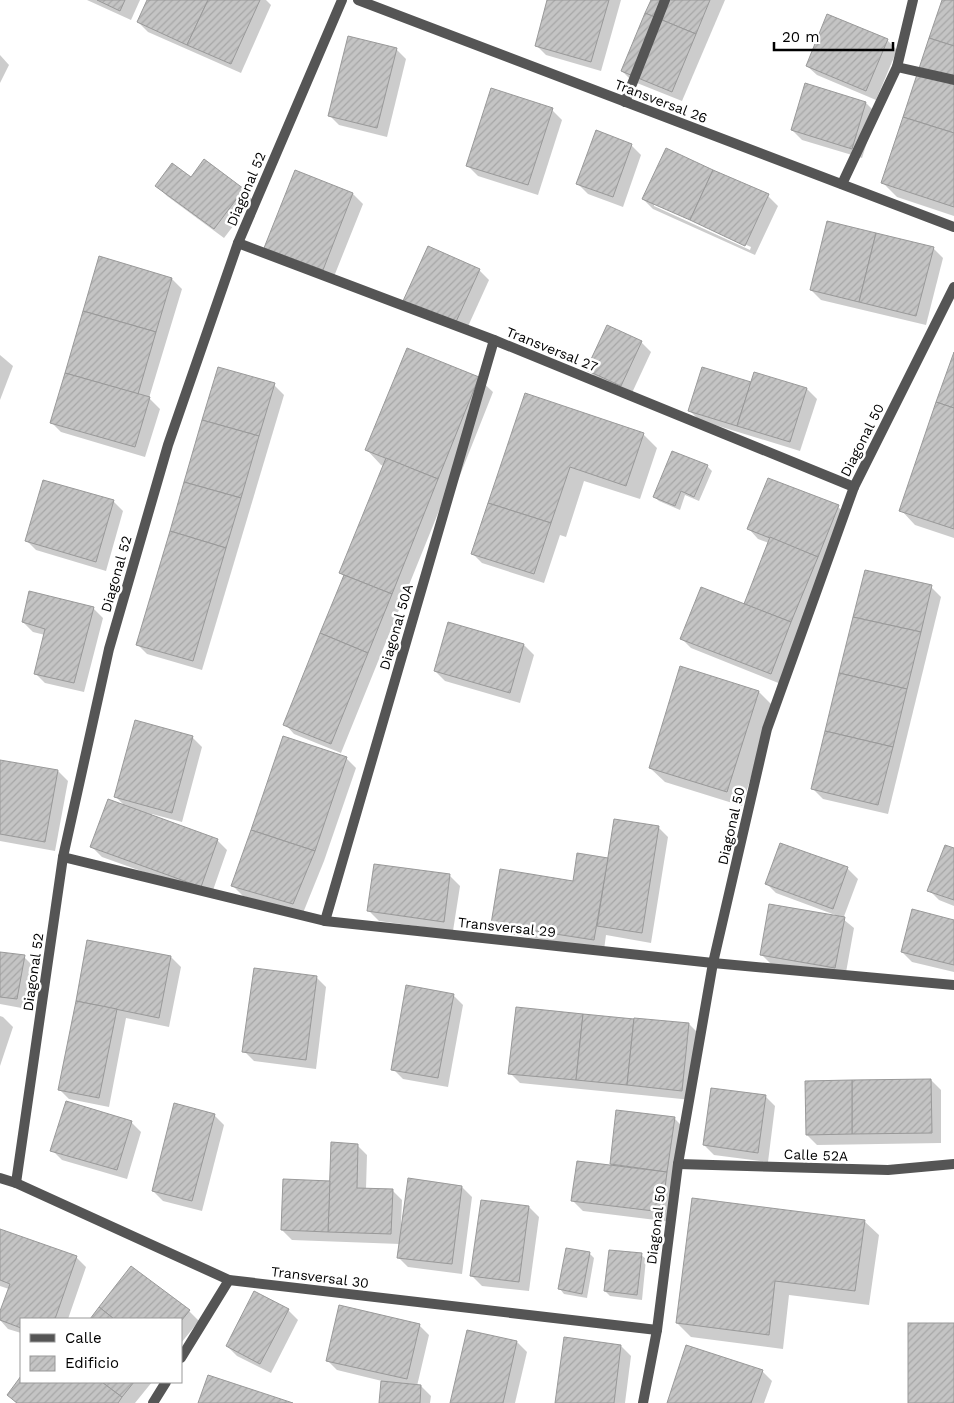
<svg xmlns="http://www.w3.org/2000/svg" width="954" height="1403" font-family="'Work Sans',sans-serif">
<defs>
<pattern id="building-hatch" width="6" height="6" patternUnits="userSpaceOnUse" patternTransform="scale(1.25)"><rect width="6" height="6" fill="#c4c4c4"/><path d="M-1 1l2-2M0 6l6-6M5 7l2-2" fill="none" stroke="#a7a7a7"/></pattern>
</defs>
<rect width="100%" height="100%" fill="#fff"/>
<g fill="#0003" fill-rule="evenodd">
<polygon points="87,0 140,0 131,20"/>
<polygon points="148,0 266,0 271,5 241,73 148,32 138,22"/>
<polygon points="549,0 621,0 601,71 546,55 536,45"/>
<polygon points="652,0 725,0 682,101 632,81 622,71"/>
<polygon points="943,0 954,0 954,216 897,197 883,183"/>
<polygon points="887,40 897,50 876,100 817,75 807,66"/>
<polygon points="396,49 406,59 387,137 339,125 329,115"/>
<polygon points="0,55 9,65 0,83"/>
<polygon points="866,103 876,113 862,158 802,140 792,130"/>
<polygon points="552,110 562,120 538,195 478,176 468,166"/>
<polygon points="631,145 641,155 623,207 588,194 578,184"/>
<polygon points="296,172 353,194 363,204 333,279 276,257"/>
<polygon points="191,179 243,190 253,200 224,238 167,196 157,186"/>
<path d="M768,196l10,10 -23,49 -102,-46 -10,-10zM654,203l97,44 -1,3 -96,-44z"/>
<polygon points="933,248 943,258 926,325 821,300 811,290"/>
<polygon points="479,270 489,280 465,333 415,311"/>
<polygon points="172,279 182,289 149,398 160,409 145,457 61,432 51,422"/>
<polygon points="641,342 651,352 631,395 598,380 588,370"/>
<polygon points="0,355 13,366 0,400"/>
<polygon points="954,355 954,538 915,525 901,510"/>
<polygon points="478,378 493,392 453,493 447,491 341,753 294,734 285,724 344,576 341,573 384,466 381,465 367,450"/>
<polygon points="752,384 807,389 817,399 800,451 699,420 689,410"/>
<polygon points="274,385 284,395 202,670 147,654 137,644"/>
<polygon points="643,434 657,448 640,499 584,481 566,537 560,535 544,583 482,563 472,553 490,503"/>
<polygon points="707,466 712,471 699,501 685,495 680,510 659,501 654,496"/>
<polygon points="113,501 123,511 106,571 36,550 26,540"/>
<polygon points="838,507 848,516 781,684 691,648 681,638 744,605 769,543 758,539 749,529"/>
<polygon points="931,587 941,597 888,814 823,799 813,789"/>
<polygon points="93,608 103,618 84,692 45,683 35,673 45,635 33,632 23,622"/>
<polygon points="449,623 524,645 534,655 520,703 445,681 435,671"/>
<polygon points="759,692 773,706 742,806 665,782 650,768"/>
<polygon points="192,737 202,747 182,822 152,814 151,816 217,840 227,850 211,896 102,857 92,847 125,806 116,797"/>
<polygon points="346,758 356,768 324,861 303,913 243,896 233,886"/>
<polygon points="0,761 58,771 68,781 55,851 0,841"/>
<polygon points="658,827 668,837 651,943 606,935 604,950 503,933 493,923 574,883"/>
<polygon points="780,844 848,869 858,879 843,919 854,928 845,978 771,964 761,954 838,916 776,893 766,883"/>
<polygon points="954,849 954,906 939,900 929,890"/>
<polygon points="450,876 460,886 453,931 379,921 369,911"/>
<polygon points="954,921 954,972 912,962 902,952"/>
<polygon points="88,942 171,957 181,967 169,1027 126,1018 109,1107 69,1099 59,1089"/>
<polygon points="0,953 24,957 34,967 27,1009 0,1004"/>
<polygon points="316,977 326,987 316,1069 254,1061 244,1051"/>
<polygon points="453,995 463,1005 448,1087 403,1079 393,1069"/>
<polygon points="517,1009 689,1024 699,1034 692,1100 520,1083 510,1073"/>
<polygon points="0,1016 3,1017 13,1027 0,1066"/>
<polygon points="931,1080 941,1090 941,1143 817,1145 807,1135"/>
<polygon points="765,1096 775,1106 768,1162 714,1155 704,1145"/>
<polygon points="617,1111 674,1118 684,1128 672,1222 583,1211 573,1201 611,1166"/>
<polygon points="214,1115 224,1125 202,1211 163,1201 153,1191"/>
<polygon points="131,1122 141,1132 127,1179 62,1160 52,1150"/>
<polygon points="357,1145 367,1155 366,1189 392,1190 402,1200 401,1224 403,1225 462,1187 472,1197 462,1274 408,1267 398,1257 400,1244 292,1240 282,1230 331,1183"/>
<polygon points="482,1201 529,1207 539,1217 529,1291 482,1286 472,1276"/>
<polygon points="864,1221 879,1235 869,1305 789,1295 783,1349 691,1337 677,1323"/>
<polygon points="0,1231 76,1257 86,1267 68,1319 21,1319 21,1333 8,1329 0,1320 0,1315 9,1289 0,1286"/>
<polygon points="589,1253 594,1258 587,1298 564,1294 560,1289"/>
<polygon points="641,1255 646,1259 642,1300 610,1296 605,1291"/>
<polygon points="131,1267 189,1311 199,1321 181,1343 181,1319 91,1319"/>
<polygon points="288,1310 298,1320 271,1373 237,1356 227,1346"/>
<polygon points="419,1325 429,1335 417,1386 421,1386 431,1396 430,1403 380,1403 382,1381 337,1370 327,1360"/>
<polygon points="517,1342 527,1352 515,1403 451,1403"/>
<polygon points="621,1346 631,1356 625,1403 556,1403"/>
<polygon points="762,1371 772,1381 764,1403 668,1403"/>
<polygon points="21,1378 21,1382 152,1382 135,1403 16,1403 8,1395"/>
</g>
<g fill="url(#building-hatch)" stroke="#999">
<polygon points="97,0 125,0 120,11"/>
<polygon points="147,0 208,0 187,45 137,22"/>
<polygon points="208,0 260,0 231,64 187,45"/>
<polygon points="547,0 609,0 591,62 535,46"/>
<polygon points="651,0 710,0 696,34 645,13"/>
<polygon points="942,0 954,0 954,46 929,38"/>
<polygon points="645,13 696,34 672,92 621,71"/>
<polygon points="827,14 888,39 866,91 806,66"/>
<polygon points="348,36 397,48 377,128 328,116"/>
<polygon points="929,38 954,46 954,133 903,117"/>
<polygon points="805,83 866,102 852,149 791,130"/>
<polygon points="491,88 553,108 528,185 466,166"/>
<polygon points="903,117 954,133 954,207 881,183"/>
<polygon points="596,130 632,144 613,197 576,184"/>
<polygon points="666,148 713,170 690,220 642,199"/>
<polygon points="204,159 244,189 214,229 155,186 172,163 191,177"/>
<polygon points="295,170 353,193 323,270 264,248"/>
<polygon points="713,170 769,194 745,246 690,220"/>
<polygon points="827,221 876,233 859,302 810,290"/>
<polygon points="876,233 934,247 916,316 859,302"/>
<polygon points="428,246 480,269 455,324 403,301"/>
<polygon points="99,256 172,278 156,332 83,311"/>
<polygon points="83,311 156,332 138,394 65,373"/>
<polygon points="607,325 642,341 621,386 586,370"/>
<polygon points="407,348 479,377 438,479 365,450"/>
<polygon points="954,352 954,408 936,402"/>
<polygon points="218,367 275,383 259,436 202,420"/>
<polygon points="702,367 751,382 737,426 688,411"/>
<polygon points="754,372 807,388 790,442 737,426"/>
<polygon points="65,373 150,397 135,447 50,423"/>
<polygon points="525,393 644,433 626,486 570,467 551,523 488,503"/>
<polygon points="936,402 954,408 954,529 899,511"/>
<polygon points="202,420 259,436 241,498 184,482"/>
<polygon points="672,451 708,465 694,497 681,491 675,506 653,497"/>
<polygon points="386,458 438,479 392,594 339,573"/>
<polygon points="768,478 839,505 818,557 747,529"/>
<polygon points="43,480 114,500 96,562 25,541"/>
<polygon points="184,482 241,498 226,548 170,531"/>
<polygon points="488,503 551,523 534,574 471,554"/>
<polygon points="170,531 226,548 193,661 136,645"/>
<polygon points="770,537 818,557 791,622 744,604"/>
<polygon points="865,570 932,585 921,632 853,617"/>
<polygon points="344,575 392,594 368,653 320,633"/>
<polygon points="701,587 791,622 771,674 680,639"/>
<polygon points="29,591 94,607 74,683 34,674 45,629 22,622"/>
<polygon points="853,617 921,632 907,689 839,673"/>
<polygon points="448,622 524,644 510,693 434,671"/>
<polygon points="320,633 368,653 331,744 283,725"/>
<polygon points="680,666 759,691 727,792 649,768"/>
<polygon points="839,673 907,689 893,747 825,731"/>
<polygon points="135,720 193,736 172,813 114,797"/>
<polygon points="825,731 893,747 878,805 811,789"/>
<polygon points="283,736 347,757 315,851 251,830"/>
<polygon points="0,760 58,770 45,842 0,834"/>
<polygon points="108,799 218,839 201,887 90,847"/>
<polygon points="614,819 659,826 642,933 597,926"/>
<polygon points="251,830 315,851 293,904 231,886"/>
<polygon points="780,843 848,867 833,909 765,884"/>
<polygon points="945,845 954,848 954,900 927,891"/>
<polygon points="577,853 608,858 594,940 491,924 500,869 573,881"/>
<polygon points="374,864 450,874 444,922 367,911"/>
<polygon points="769,904 845,917 835,968 760,955"/>
<polygon points="912,909 954,920 954,965 901,952"/>
<polygon points="87,940 171,956 159,1018 76,1001"/>
<polygon points="0,952 25,955 17,999 0,997"/>
<polygon points="254,968 317,976 306,1060 242,1052"/>
<polygon points="406,985 454,994 438,1078 391,1070"/>
<polygon points="76,1001 117,1009 99,1098 58,1090"/>
<polygon points="516,1007 583,1014 576,1080 508,1074"/>
<polygon points="583,1014 634,1019 627,1085 576,1080"/>
<polygon points="634,1018 689,1023 682,1091 627,1085"/>
<polygon points="931,1079 932,1133 852,1134 852,1080"/>
<polygon points="852,1080 852,1134 806,1135 805,1081"/>
<polygon points="711,1088 766,1095 758,1153 703,1145"/>
<polygon points="66,1101 132,1121 117,1170 50,1151"/>
<polygon points="174,1103 215,1114 192,1201 152,1191"/>
<polygon points="616,1110 675,1117 667,1172 610,1164"/>
<polygon points="331,1142 358,1144 357,1188 393,1189 391,1234 328,1232"/>
<polygon points="577,1161 667,1172 662,1212 571,1201"/>
<polygon points="408,1178 462,1186 452,1264 397,1258"/>
<polygon points="283,1179 330,1181 328,1232 281,1230"/>
<polygon points="692,1198 865,1220 855,1291 775,1281 769,1335 676,1323"/>
<polygon points="481,1200 529,1206 519,1282 470,1276"/>
<polygon points="0,1229 77,1256 55,1319 21,1319 21,1328 0,1320 0,1311 10,1284 0,1280"/>
<polygon points="566,1248 590,1252 582,1294 558,1289"/>
<polygon points="609,1250 642,1253 637,1295 604,1291"/>
<polygon points="131,1266 190,1310 181,1321 181,1319 114,1319 99,1307"/>
<polygon points="254,1291 289,1309 260,1364 226,1346"/>
<polygon points="339,1305 420,1324 407,1379 326,1361"/>
<polygon points="99,1307 114,1319 90,1319"/>
<rect x="908" y="1323" width="46" height="80"/>
<polygon points="467,1330 517,1341 503,1403 450,1403"/>
<polygon points="564,1337 621,1345 614,1403 555,1403"/>
<polygon points="686,1345 763,1370 751,1403 667,1403"/>
<polygon points="208,1375 293,1403 198,1403"/>
<polygon points="21,1376 21,1382 102,1382 122,1397 118,1403 17,1403 7,1395"/>
<polygon points="381,1381 421,1385 420,1403 379,1403"/>
<polygon points="102,1382 134,1382 122,1397"/>
</g>
<g fill="none" stroke-linecap="round" stroke-linejoin="round">
<g stroke="#555" stroke-width="10">
<polyline points="358,0 954,227"/>
<polyline points="897,67 954,80"/>
<polyline points="625,102 665,0"/>
<polyline points="842,184 897,67 913,0"/>
<polyline points="238,243 494,340 854,487"/>
<polyline points="63,857 325,921 713,963 954,985"/>
<polyline points="325,921 494,340"/>
<polyline points="678,1164 888,1170 954,1164"/>
<polyline points="0,1178 16,1183 229,1280 657,1330"/>
<polyline points="16,1183 63,857 109,649 168,445 238,243 342,0"/>
<polyline points="181,1358 229,1280"/>
<polyline points="153,1403 166,1382"/>
<polyline points="643,1403 657,1330 678,1164 713,963 767,729 854,487 954,287"/>
</g>
</g>
<g text-anchor="middle" stroke-width="5" stroke-linejoin="round" paint-order="stroke">
<g font-size="14" fill="#000" stroke="#fff">
<text transform="translate(661 101) rotate(21)" y="5">Transversal 26</text>
<text transform="translate(246 189) rotate(-67)" y="5">Diagonal 52</text>
<text transform="translate(552 349) rotate(22)" y="5">Transversal 27</text>
<text transform="translate(862 440) rotate(-63)" y="5">Diagonal 50</text>
<text transform="translate(116 574) rotate(-74)" y="5">Diagonal 52</text>
<text transform="translate(396 627) rotate(-74)" y="5">Diagonal 50A</text>
<text transform="translate(731 826) rotate(-77)" y="5">Diagonal 50</text>
<text transform="translate(507 927) rotate(6)" y="5">Transversal 29</text>
<text transform="translate(33 972) rotate(-82)" y="5">Diagonal 52</text>
<text transform="translate(816 1155) rotate(2)" y="5">Calle 52A</text>
<text transform="translate(656 1225) rotate(-83)" y="5">Diagonal 50</text>
<text transform="translate(320 1277) rotate(7)" y="5">Transversal 30</text>
</g>
</g>
<rect x="20" y="1318" width="162" height="65" fill="#ffffff" stroke="#999999"/>
<rect x="30" y="1334" width="25" height="8" fill="#555555" stroke="#999999"/>
<text x="65" y="1343" font-size="15" fill="#000000">Calle</text>
<rect x="30" y="1356" width="25" height="15" fill="url(#building-hatch)" stroke="#999999"/>
<text x="65" y="1368" font-size="15" fill="#000000">Edificio</text>
<path d="M774 42v8h119v-8" fill="none" stroke="#000000" stroke-width="2.5"/>
<text x="782" y="42" font-size="15" fill="#000000" stroke="#ffffff" stroke-width="4" paint-order="stroke">20 m</text>
</svg>
